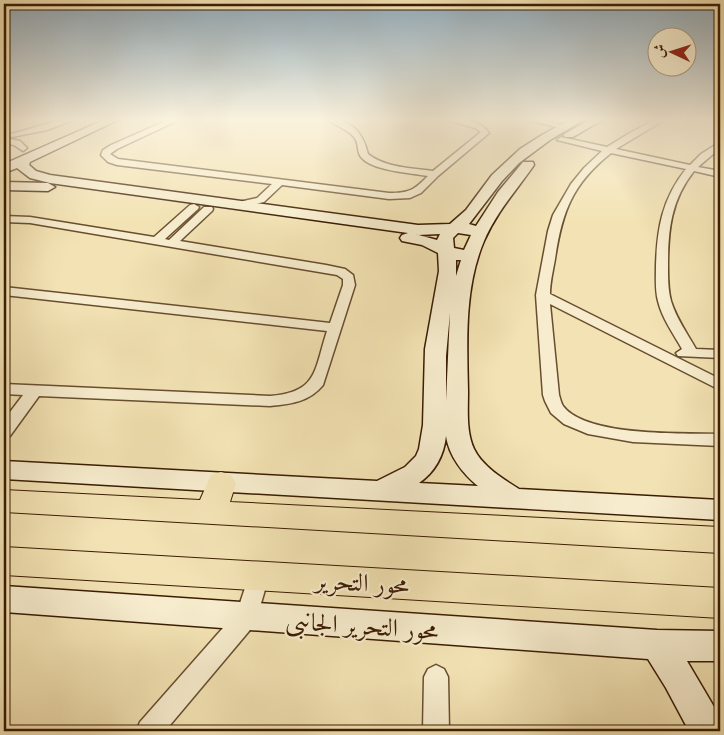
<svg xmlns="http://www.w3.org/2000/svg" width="724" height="735" viewBox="0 0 724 735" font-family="Cardo,Amiri,serif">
	<rect width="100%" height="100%" fill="#f3e3b4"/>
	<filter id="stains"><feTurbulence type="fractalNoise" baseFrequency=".004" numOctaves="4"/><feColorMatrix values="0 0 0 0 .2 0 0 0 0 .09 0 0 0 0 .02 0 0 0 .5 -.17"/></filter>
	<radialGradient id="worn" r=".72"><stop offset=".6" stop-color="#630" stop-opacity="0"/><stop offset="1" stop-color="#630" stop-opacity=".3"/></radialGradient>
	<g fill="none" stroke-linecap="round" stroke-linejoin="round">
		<defs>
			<path id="street" d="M64 119H76L47 130 12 137 8 135Z
				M170 119H181L117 149 110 154 118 159 389 193C410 193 414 190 428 176 411 173 372 171 361 157 356 151 360 142 353 136 346 128 335 126 327 119 351 119 363 132 368 154 386 168 412 168 433 171L481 132 475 128 443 119C458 119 480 119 489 133L438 176 421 193 410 198 389 199 282 185 264 202 238 208 233 205 234 203 257 198 272 184 117 165 108 162 101 155 103 150 111 145Z
				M525 119H540L568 127 564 129Z
				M656 119H666L616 149 690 165 701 154 720 142V148L698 167 720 171V177L694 171C671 200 668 230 668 266 668 278 668 290 671 301 676 318 687 333 696 349L720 350V358L678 356 676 353 682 349C673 333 662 318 658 301 655 290 656 278 656 266 657 229 662 199 686 169L611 153C572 184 562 212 555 259 553 271 550 282 550 294L720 379V390L550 304 559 395C560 398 561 403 563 406 586 437 684 433 720 434V446L633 442 588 434 564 424 551 413 545 401 543 395 536 295 548 231 553 215 571 184 584 168 602 151 557 140 561 137 607 147 628 134Z
				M4 138 20 141 27 148 23 151 14 145 4 143Z
				M194 204 199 207 198 209 165 239 169 240 204 207H212L213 209 212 211 180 241 326 265 345 269 353 275 355 285 323 385C309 402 291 404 270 406L39 396 10 436 4 438V420L23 395 4 394V384L270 396C318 392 314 371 327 331L4 295V287L330 323 343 285V279L337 275 30 223 4 222V216L30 217 154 237 190 205Z
				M258 567 265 570 269 576 255 624 165 731H136L140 722 237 612 251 570Z
				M436 665 444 669 448 677 449 731H423L424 677 428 669Z"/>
			<path id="secondary" d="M106 119H120L30 162 29 165 36 171 50 175 418 225 450 224 466 210 492 175 520 149 542 135 571 119H585L550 140 519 163 502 181 469 224 476 226 498 192 523 162H533L534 165C516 191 497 211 484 241 464 288 467 342 468 392 468 410 466 432 474 449 482 466 503 479 519 489L720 500V520L4 479V461L377 481 405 467 416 456 419 449 423 425 425 349 439 271 438 253 422 245 402 241 400 238 402 235 408 233 50 183 30 178 17 168 4 173V164ZM458 233 471 235 464 250 454 248 453 238ZM415 234 418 235 440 234 437 240ZM456 260H461L456 276ZM450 313 446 401V356ZM446 436C449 456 463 474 478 486L419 483C435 472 444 455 446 436Z
				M591 119H604L573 137H565L563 135Z
				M4 182 48 183 55 187 48 191 4 190Z
				M4 586 657 630 720 631V661H687L720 717V731H689L666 688 648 659 4 612Z"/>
			<path id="primary" d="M221 472 231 475 236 483 230 502 720 527V553L4 512V490L200 500 211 475Z
				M4 547 720 588V618L4 575Z"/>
		</defs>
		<use href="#street" stroke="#684e2f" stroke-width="3"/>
		<use href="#secondary" stroke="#3a1c03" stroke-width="3"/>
		<use href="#primary" stroke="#3a1c03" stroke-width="2"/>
		<use href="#street" fill="#f7edce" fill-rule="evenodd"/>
		<use href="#secondary" fill="#f7edce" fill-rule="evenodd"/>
		<use href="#primary" fill="#f3e3b4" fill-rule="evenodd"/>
	</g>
	<linearGradient id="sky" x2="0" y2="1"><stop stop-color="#93acbb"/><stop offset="0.54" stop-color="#faf2dd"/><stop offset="1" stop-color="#faf2dd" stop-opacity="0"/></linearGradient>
	<rect width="724" height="222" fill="url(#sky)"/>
	<g text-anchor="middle" stroke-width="4.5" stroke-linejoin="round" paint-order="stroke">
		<g font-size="25" fill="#3a1c03" stroke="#f7edce">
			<text transform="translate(362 582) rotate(3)" y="9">محور التحرير</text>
			<text transform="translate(362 625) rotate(4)" y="9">محور التحرير الجانبى</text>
		</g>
	</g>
	<rect width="724" height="735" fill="none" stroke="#f3e3b4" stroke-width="20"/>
	<rect x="5" y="5" width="714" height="725" fill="none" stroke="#3a1c03" stroke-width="2.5"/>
	<rect x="10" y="10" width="704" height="715" fill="none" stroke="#3a1c03"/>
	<g transform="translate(672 52) rotate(274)"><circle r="24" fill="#f7edce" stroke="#ab997d"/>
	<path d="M0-4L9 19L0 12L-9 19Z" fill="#8f2418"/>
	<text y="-8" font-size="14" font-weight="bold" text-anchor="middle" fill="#3a1c03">ش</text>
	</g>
	<rect width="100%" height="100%" filter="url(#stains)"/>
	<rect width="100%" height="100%" fill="url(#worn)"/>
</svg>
